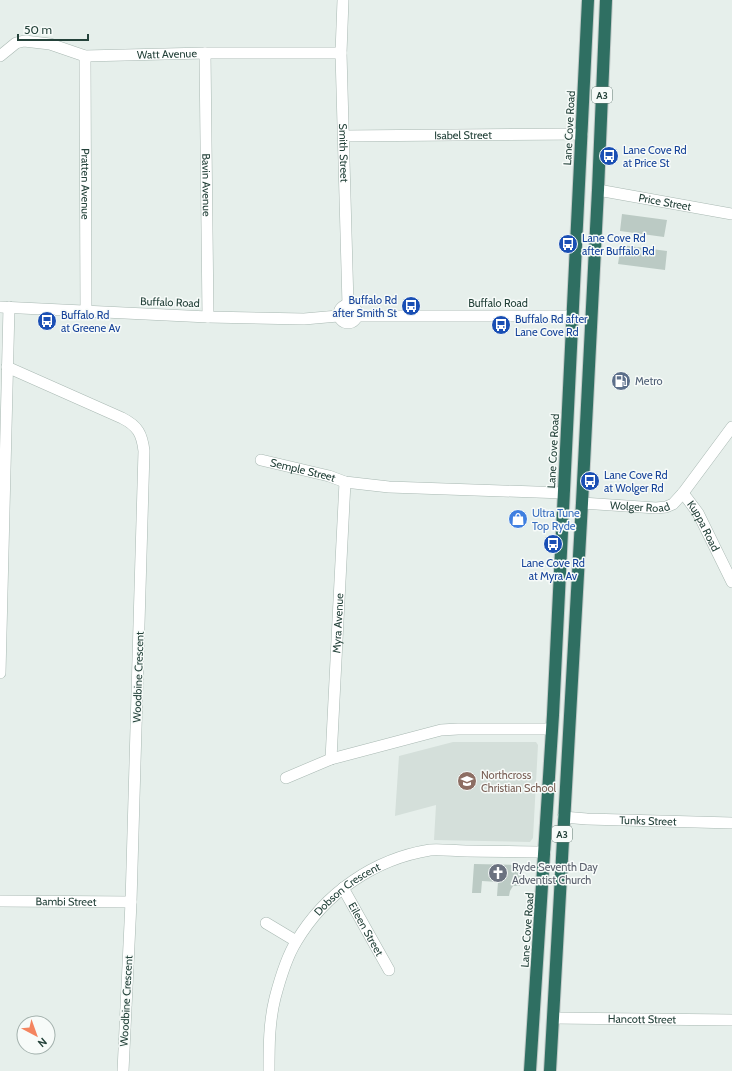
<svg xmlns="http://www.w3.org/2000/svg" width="732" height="1071" viewBox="0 0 732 1071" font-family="Cabin,sans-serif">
	<rect width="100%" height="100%" fill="#e6efeb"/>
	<path fill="#d4dfda" d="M453 742H536L538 745 533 838 530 842 434 840 436 805 395 816 399 756Z"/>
	<path fill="#bbcac4" d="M622 214 667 220 664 237 620 231Z
		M621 245 667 251 665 270 618 264Z
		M474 864 523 865 520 886H513L510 891 509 896H497L498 882 482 881 481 893H472Z"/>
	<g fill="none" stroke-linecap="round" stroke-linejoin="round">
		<defs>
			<g id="minor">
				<path id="s1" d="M343 0 341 53 348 305"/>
				<path id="s2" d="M205 53 208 317"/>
				<path id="s3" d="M0 56 16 43 24 41 50 44 85 56 205 53H341"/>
				<path id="s4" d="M85 56 86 312"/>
				<path id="s5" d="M344 136 582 134"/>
				<path id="s6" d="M598 190 732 214"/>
				<circle cx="348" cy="314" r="9"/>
				<path d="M0 307 208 317 304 319 338 316"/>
				<path d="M357 316H572"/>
				<path d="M7 367 122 418C138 426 142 434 144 451L131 902 123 1071"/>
				<path id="s7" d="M261 460 329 476 345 482 389 487 564 493"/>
				<path id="s8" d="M683 493 698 513 732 582"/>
				<path id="s9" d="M582 503 656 508 666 507 673 504 683 493 732 427"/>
				<path d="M0 673 9 307"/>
				<path id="s10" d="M331 759 345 482"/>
				<path d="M286 778 331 759 441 730 458 729H552"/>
				<path id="s11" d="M563 817 587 819 732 823"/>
				<path id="s12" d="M343 888 389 970"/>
				<path id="s13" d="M0 901 131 902"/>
				<path d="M266 923 296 941"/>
				<path id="s14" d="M553 1018 732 1020"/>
				<path id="s15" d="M269 1071C269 1047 269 1022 275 998 280 979 286 958 296 942 325 893 374 859 430 850 441 849 454 851 466 851 493 851 519 852 545 852"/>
			</g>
			<path id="highway" d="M530 1071 553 715 588 0
				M550 1071 582 503 598 190 606 0"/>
		</defs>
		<use href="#minor" stroke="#a8b8b2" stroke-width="12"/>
		<use href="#highway" stroke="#c2cac8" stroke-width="14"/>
		<use href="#minor" stroke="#fff" stroke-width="11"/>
		<use href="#highway" stroke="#2f6f62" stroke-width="12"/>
	</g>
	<defs>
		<symbol id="bus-disc" viewBox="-11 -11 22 22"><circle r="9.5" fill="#1a4fb4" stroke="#f7fbf9"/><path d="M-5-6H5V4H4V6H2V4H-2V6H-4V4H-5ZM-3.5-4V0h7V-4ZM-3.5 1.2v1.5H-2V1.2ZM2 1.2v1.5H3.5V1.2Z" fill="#fff"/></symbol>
		<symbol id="fuel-disc" viewBox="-11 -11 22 22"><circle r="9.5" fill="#5c6f8a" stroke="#f7fbf9"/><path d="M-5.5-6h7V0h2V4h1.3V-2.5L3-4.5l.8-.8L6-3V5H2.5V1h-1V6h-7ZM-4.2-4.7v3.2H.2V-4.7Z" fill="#fff"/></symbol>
		<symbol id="shop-disc" viewBox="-11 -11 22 22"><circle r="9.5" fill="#3f7fe0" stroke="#f7fbf9"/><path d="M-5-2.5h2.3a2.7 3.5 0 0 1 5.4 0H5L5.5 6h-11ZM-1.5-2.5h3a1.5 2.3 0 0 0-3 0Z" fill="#fff"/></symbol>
		<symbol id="school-disc" viewBox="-11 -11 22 22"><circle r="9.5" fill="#8d6e63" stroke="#f7fbf9"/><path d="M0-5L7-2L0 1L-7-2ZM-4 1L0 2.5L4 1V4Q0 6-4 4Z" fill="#fff"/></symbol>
		<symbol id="church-disc" viewBox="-11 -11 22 22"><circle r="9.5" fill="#6b7280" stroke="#f7fbf9"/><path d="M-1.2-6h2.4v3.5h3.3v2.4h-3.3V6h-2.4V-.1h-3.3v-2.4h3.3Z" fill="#fff"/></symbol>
	</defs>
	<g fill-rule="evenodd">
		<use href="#bus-disc" x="598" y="145" width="22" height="22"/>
		<use href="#bus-disc" x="557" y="233" width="22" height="22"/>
		<use href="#bus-disc" x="400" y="295" width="22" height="22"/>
		<use href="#bus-disc" x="36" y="310" width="22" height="22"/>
		<use href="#bus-disc" x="490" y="314" width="22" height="22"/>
		<use href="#fuel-disc" x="610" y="370" width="22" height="22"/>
		<use href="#bus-disc" x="579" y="470" width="22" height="22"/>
		<use href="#shop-disc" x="507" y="508" width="22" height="22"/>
		<use href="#bus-disc" x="542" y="533" width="22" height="22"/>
		<use href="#school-disc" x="456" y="770" width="22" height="22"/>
		<use href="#church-disc" x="487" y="862" width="22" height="22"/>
	</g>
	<g text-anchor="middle" stroke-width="3" stroke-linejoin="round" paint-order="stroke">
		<g fill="#f7fbf9" stroke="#637a73" stroke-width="1">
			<rect x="592" y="87" width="20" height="16" rx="3"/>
			<rect x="552" y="826" width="20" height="16" rx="3"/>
		</g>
		<g font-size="10" font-weight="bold" fill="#24423a">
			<text x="602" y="99">A3</text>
			<text x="562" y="838">A3</text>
		</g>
		<g font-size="11" fill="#24423a" stroke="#f7fbf9">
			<text dy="4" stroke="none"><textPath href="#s3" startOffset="174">Watt Avenue</textPath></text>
			<text transform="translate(569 128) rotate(-87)" y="4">Lane Cove Road</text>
			<text dy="4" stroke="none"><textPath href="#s5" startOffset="119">Isabel Street</textPath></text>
			<text dy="4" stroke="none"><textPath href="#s1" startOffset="153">Smith Street</textPath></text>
			<text dy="4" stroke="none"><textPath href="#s4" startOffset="128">Pratten Avenue</textPath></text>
			<text dy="4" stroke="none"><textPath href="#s2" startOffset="132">Bavin Avenue</textPath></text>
			<text dy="4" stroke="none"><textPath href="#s6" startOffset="68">Price Street</textPath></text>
			<text transform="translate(170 302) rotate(2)" y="4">Buffalo Road</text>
			<text x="498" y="307">Buffalo Road</text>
			<text transform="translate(553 451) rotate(-87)" y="4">Lane Cove Road</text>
			<text dy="4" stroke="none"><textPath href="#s7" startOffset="43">Semple Street</textPath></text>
			<text dy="4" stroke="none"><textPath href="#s9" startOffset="58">Wolger Road</textPath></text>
			<text dy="4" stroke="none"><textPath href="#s8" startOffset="39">Kuppa Road</textPath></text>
			<text dy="4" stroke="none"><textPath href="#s10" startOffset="136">Myra Avenue</textPath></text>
			<text transform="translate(138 677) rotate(-88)" y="4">Woodbine Crescent</text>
			<text dy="4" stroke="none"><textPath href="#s11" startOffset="85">Tunks Street</textPath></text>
			<text dy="4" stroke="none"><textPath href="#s15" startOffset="208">Dobson Crescent</textPath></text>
			<text dy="4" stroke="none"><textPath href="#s13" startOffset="66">Bambi Street</textPath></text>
			<text dy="4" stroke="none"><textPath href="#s12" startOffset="47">Eileen Street</textPath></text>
			<text transform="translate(527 930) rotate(-86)" y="4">Lane Cove Road</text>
			<text transform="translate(126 1001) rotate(-87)" y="4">Woodbine Crescent</text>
			<text dy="4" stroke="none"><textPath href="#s14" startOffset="89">Hancott Street</textPath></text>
		</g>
		<g font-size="11" fill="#164399" stroke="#f7fbf9" text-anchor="start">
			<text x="623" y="154">Lane Cove Rd<tspan x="623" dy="13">at Price St</tspan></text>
			<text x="582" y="242">Lane Cove Rd<tspan x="582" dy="13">after Buffalo Rd</tspan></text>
			<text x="397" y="304" text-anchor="end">Buffalo Rd<tspan x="397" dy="13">after Smith St</tspan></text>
			<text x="61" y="319">Buffalo Rd<tspan x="61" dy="13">at Greene Av</tspan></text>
			<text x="515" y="323">Buffalo Rd after<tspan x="515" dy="13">Lane Cove Rd</tspan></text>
			<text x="604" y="479">Lane Cove Rd<tspan x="604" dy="13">at Wolger Rd</tspan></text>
			<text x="553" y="567" text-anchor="middle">Lane Cove Rd<tspan x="553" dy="13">at Myra Av</tspan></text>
		</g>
		<g font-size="11" fill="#4e5e75" stroke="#f7fbf9" text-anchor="start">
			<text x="635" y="385">Metro</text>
		</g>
		<g font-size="11" fill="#366cbe" stroke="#f7fbf9" text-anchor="start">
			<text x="532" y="517">Ultra Tune<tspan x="532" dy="13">Top Ryde</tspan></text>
		</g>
		<g font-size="11" fill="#785e54" stroke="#f7fbf9" text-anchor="start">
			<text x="481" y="779">Northcross<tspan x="481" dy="13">Christian School</tspan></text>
		</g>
		<g font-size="11" fill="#5b616d" stroke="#f7fbf9" text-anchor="start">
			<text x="512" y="871">Ryde Seventh Day<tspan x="512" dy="13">Adventist Church</tspan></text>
		</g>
	</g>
	<g transform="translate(36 1035) rotate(139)"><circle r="19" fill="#f7fbf9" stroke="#a3b1ad"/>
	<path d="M0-3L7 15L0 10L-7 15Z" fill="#f4845f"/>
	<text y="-6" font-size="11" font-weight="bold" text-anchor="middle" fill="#24423a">N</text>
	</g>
	<path d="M18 34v6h70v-6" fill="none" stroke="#24423a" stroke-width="2"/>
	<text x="24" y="34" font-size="12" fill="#24423a" stroke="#f7fbf9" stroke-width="3" paint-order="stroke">50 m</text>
</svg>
